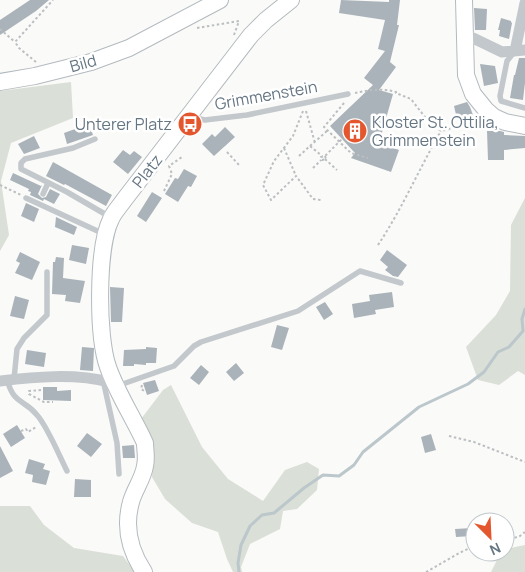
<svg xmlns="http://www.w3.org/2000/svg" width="525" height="572" viewBox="0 0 525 572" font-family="Manrope,sans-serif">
	<rect width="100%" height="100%" fill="#fafaf8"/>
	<path fill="#dadfd7" d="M71 82 73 118 11 143 1 181 9 235 0 251V91Z
		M525 198V375L518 371 499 385 478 380 466 347 496 315 510 291 511 225Z
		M171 385 202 447 228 479 263 501 285 470 307 462 319 469 317 490 297 509 283 511 280 529 250 544 241 567 242 572H233L227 559 218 532 192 523 165 499 152 477 154 450 141 419 163 390Z
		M0 506H30L44 525 74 548 123 556 135 572H0Z
		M525 545V572H491L501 552H505V549Z"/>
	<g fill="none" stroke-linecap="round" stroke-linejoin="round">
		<path stroke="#bbc7cb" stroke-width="3" d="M239 572 238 563 241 545 250 526 262 515 274 513 304 488 323 475 339 476 354 465 363 452 419 407 468 384 484 372 498 352 509 347 523 331 522 319 525 309"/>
	</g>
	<path fill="#aab3b9" d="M30 0H49L36 11 0 35V20Z
		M341 0 389 2V0H400L397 25H399L390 62 396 67 379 90 393 94 379 143 399 150 391 172 351 158 355 153 330 126 373 85 364 78 385 51 378 49 385 20 339 13Z
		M474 8 487 9 486 30H475Z
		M501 18 511 21V22L512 23 509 39 499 36 500 30H498Z
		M519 58H525V83L523 100 510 98 514 75H515Z
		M480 64 495 66 498 83 484 86Z
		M467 102 470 107 473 115 457 119 454 106Z
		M89 124 93 135 67 144 64 133Z
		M225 127 235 137 214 156 202 144 212 134 215 137Z
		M487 131H500L504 132V135L525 136V148L504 150V160H488Z
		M34 136 40 148 24 154 18 144Z
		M123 150 130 155 134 151 142 157 128 174 113 162Z
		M53 162 112 195 106 206 65 184 64 185 46 176Z
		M184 169 197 176 191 187 188 186 178 202 165 194 175 178 178 179Z
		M13 173 41 186 42 185 38 194 42 198 46 197 50 189 60 194 54 204 44 199 43 201 30 195 31 192 28 191 29 189 10 180Z
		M152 192 162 198 146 222 137 216Z
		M26 203 39 209 34 222 21 216Z
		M56 217 77 227 74 235 55 227Z
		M72 245 89 248 86 264 69 260Z
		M387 250 407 265 398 277 393 276 385 270 388 267 380 260Z
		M20 252 40 262 32 280 15 273 20 263 16 261Z
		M56 257 64 258 63 278 85 281 80 303 65 301 66 295 52 294 53 262H55Z
		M110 287 124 288 122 322H111Z
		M392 292 394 307 375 310 376 314 354 318 352 304 370 301 369 295Z
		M15 296 29 300 24 319 10 316Z
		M325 302 333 314 324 320 316 307Z
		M277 325 289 328 282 350 271 347Z
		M82 347 94 348 93 371 80 370Z
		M146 347 157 348 156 363H146V365L134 364V366H123L124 350 146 349Z
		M27 350 46 353 44 367 25 364Z
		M236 363 244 373 234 381 226 372Z
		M201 365 209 372 199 385 190 378Z
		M155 380 159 391 147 395 143 383Z
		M43 387H57V391L71 390V401L43 400Z
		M17 425 25 438 11 447 3 434Z
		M87 433 102 444 91 457 77 446Z
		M431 434 436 450 425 453 421 437Z
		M134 445 135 458H123L122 446Z
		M0 446 13 471 0 478Z
		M29 459 45 464 43 469 50 471 46 485 32 482 33 475 25 473Z
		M75 479 91 480V497H74Z
		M472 528V536L456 537 455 529Z"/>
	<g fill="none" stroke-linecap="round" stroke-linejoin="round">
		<defs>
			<path id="secondary" d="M464 0 466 75 473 94 486 110 494 117 505 122 525 126
				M0 82 35 76 91 62 129 48 220 0
				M144 572C130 551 124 527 131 502 134 490 143 479 145 466 147 458 145 450 145 443 133 417 117 393 108 367 97 336 97 247 111 219 114 212 120 206 124 200L251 35 266 20 291 0"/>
		</defs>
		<use href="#secondary" stroke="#b3babf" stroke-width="18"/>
		<path stroke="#bbbfc2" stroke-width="2" stroke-dasharray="2.5 2.5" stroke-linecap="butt" d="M197 28 239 21 234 35
			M0 29 15 42
			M36 62 19 48 15 42 53 0
			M355 93C368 90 383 88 396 92V93L411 99 428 121 441 131 457 127 484 124
			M344 103 324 127 351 153 368 158
			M303 111 293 136 274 161 263 185 271 200 296 176 313 199 321 200
			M306 111 315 143
			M310 146 327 131
			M284 148 296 176
			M227 152 239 165
			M299 156 310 146 322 156
			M325 156 326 159 322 160 321 157 325 156 342 139
			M325 159 337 170
			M313 168 321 160
			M0 185 21 195
			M164 191 172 174 169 166 182 157
			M378 245C402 209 419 169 441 131
			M142 385 141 389 146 392
			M41 390 29 391V394L44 402H53
			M21 431 26 429 28 432 36 427
			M449 436 474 442 525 462
			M505 541 520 536 525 532
			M426 572 463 551 475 546"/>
		<path stroke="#c3c8cc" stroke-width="5.5" d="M515 51 507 61 500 96 501 101 525 108
			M191 117 205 120 247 115 348 94
			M95 139 73 148 25 159 21 163V169L67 192 110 217
			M43 194 48 183
			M26 198 104 234
			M14 379 17 349 24 338 47 315V272
			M7 380C15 406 23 398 37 415 47 426 60 457 67 471
			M103 380 117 443 119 474
			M117 386 174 366 194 346 201 342 298 311 360 271 401 283"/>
		<path stroke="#c3c8cc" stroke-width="11" d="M464 38H473L502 52 525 50
			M515 51 525 3
			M0 381C34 377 75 373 109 382L114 380"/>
		<use href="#secondary" stroke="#fff" stroke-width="16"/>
	</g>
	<defs>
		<symbol id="bus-disc" viewBox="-11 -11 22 22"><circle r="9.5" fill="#e4572e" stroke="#fff"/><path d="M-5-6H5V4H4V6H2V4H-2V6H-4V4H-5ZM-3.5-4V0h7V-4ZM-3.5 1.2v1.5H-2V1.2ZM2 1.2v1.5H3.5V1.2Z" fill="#fff"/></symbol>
		<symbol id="building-disc" viewBox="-11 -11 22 22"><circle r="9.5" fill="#e4572e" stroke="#fff"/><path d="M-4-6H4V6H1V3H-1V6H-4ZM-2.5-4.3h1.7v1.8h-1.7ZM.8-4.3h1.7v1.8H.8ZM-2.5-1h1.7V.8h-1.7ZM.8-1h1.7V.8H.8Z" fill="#fff"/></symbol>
	</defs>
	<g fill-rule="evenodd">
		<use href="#bus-disc" x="176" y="110" width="28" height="28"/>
		<use href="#building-disc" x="341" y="117" width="28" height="28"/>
	</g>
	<g text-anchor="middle" stroke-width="5" stroke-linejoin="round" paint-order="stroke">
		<g font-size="16" fill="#657683" stroke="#fff">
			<text transform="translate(83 63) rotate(-16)" y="6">Bild</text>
			<text transform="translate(266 95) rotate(-10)" y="6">Grimmenstein</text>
			<text transform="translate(147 171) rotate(-52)" y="6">Platz</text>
		</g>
		<g font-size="16" fill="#657683" stroke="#fff" text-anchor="start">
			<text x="372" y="128">Kloster St. Ottilia,<tspan x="372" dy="18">Grimmenstein</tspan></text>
			<text x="172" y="130" text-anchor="end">Unterer Platz</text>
		</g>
	</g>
	<g transform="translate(490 537) rotate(156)"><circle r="24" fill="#ffffff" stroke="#c1c8cd"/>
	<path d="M0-4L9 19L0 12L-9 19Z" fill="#e4572e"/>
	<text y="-8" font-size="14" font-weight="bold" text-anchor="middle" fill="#657683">N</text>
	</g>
</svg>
